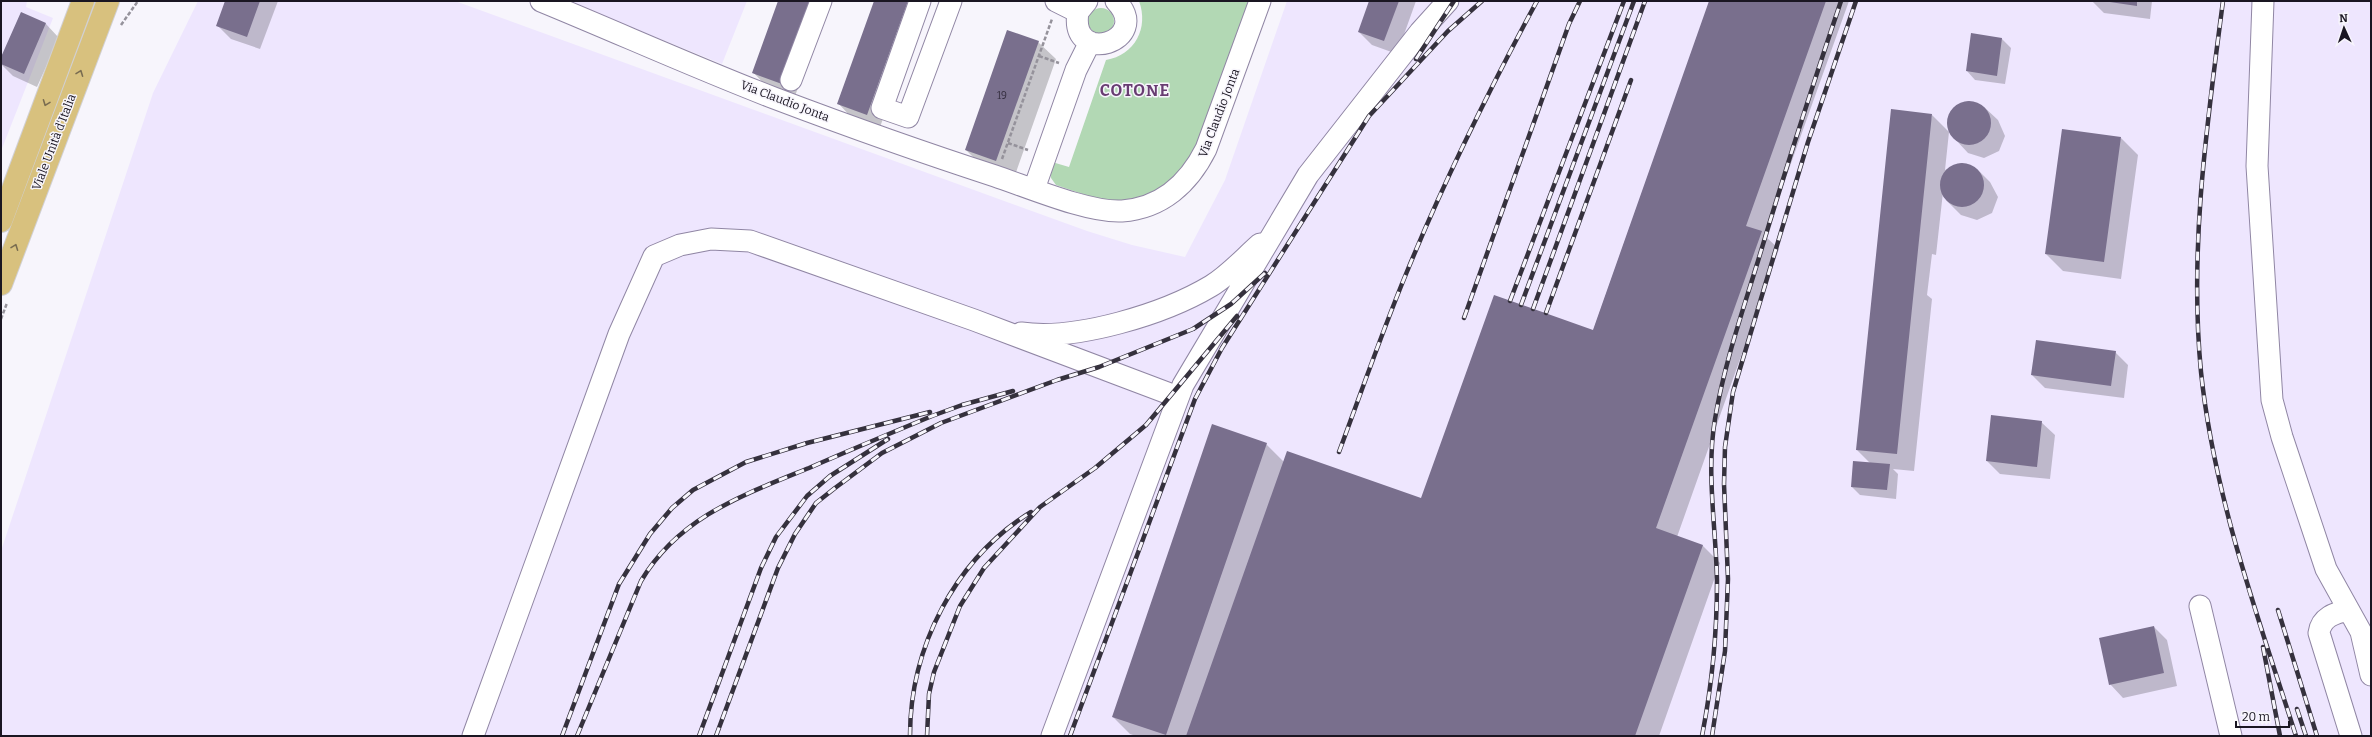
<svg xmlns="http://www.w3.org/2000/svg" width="2372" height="737" viewBox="0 0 2372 737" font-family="Bitter,serif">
	<rect width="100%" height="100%" fill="#f7f5fc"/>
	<path fill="#eee6fe" d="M1 1H27L26 7 53 18 1 151Z
		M198 1H455L1087 231 1132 245 1185 257 1225 180 1287 1H2371V736H1V551L153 93Z
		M567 1H747L722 64Z"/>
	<path fill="#b2d8b4" d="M1139 1H1249L1197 146 1178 176 1154 194 1124 200H1109L1094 198 1056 185 1051 178 1050 170 1052 162 1069 167 1106 60C1135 55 1149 28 1139 1Z
		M1088 21a13 13 0 1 1 26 0a13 13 0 1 1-26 0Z"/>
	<path fill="#0003" d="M226 1H278L260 49 231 39 218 26Z
		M779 1H830L795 96 766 86 753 72Z
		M875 1H915L923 9 880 127 851 117 838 103Z
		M1370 1H1416L1397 54 1372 45 1359 32Z
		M1710 1H1849L1765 236 1779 249 1677 537 1703 546 1720 563 1659 736H1136L1130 734 1113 717 1266 444 1284 462 1422 500 1593 331Z
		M2092 1H2152L2150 19 2104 13Z
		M21 13 46 24 59 38 37 87 13 76 1 64V59Z
		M1972 34 2002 39 2011 48 2005 84 1975 80 1967 71Z
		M1038 42 1056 59 1014 178 983 167 966 150Z
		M1968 101 1984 107 1998 120 2005 136 1999 151 1984 158 1968 153 1955 139 1947 124 1953 108Z
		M1932 115 1949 132 1945 170 1961 163 1977 169 1990 182 1998 197 1992 213 1977 220 1961 215 1947 201 1943 192 1936 255 1932 254 1927 295 1932 299 1914 471 1893 469 1898 474 1896 499 1860 495 1852 487 1870 463 1857 450Z
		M2121 138 2138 155 2121 279 2063 271 2046 254Z
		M2115 352 2128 365 2124 398 2045 388 2032 375Z
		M2041 422 2055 435 2050 479 2000 474 1987 461Z
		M2154 627 2167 640 2177 686 2123 698 2110 684Z"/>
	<path fill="#796f8d" d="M225 1H260L247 37 216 26Z
		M778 1H812L782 84 752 73Z
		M874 1H908L867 115 837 104Z
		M1369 1H1399L1384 41 1358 32Z
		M1709 1H1826L1746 226 1762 231 1656 528 1703 545 1635 736H1186L1287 451 1421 498 1494 295 1593 330Z
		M2103 1H2137V6Z
		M21 12 46 23 24 74 1 64V57Z
		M1007 30 1039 41 996 161 965 150Z
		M1971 33 2002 38 1997 76 1966 71Z
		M1947 123a22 22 0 1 1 44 0a22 22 0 1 1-44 0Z
		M1891 109 1932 114 1897 454 1856 450Z
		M2062 129 2121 137 2104 262 2045 254Z
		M1940 185a22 22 0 1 1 44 0a22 22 0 1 1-44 0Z
		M2036 340 2116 351 2111 386 2031 375Z
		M1991 415 2042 421 2037 467 1986 461Z
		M1212 424 1267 443 1166 735 1112 717Z
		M1853 461 1890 464 1887 490 1851 487Z
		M2154 626 2164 673 2109 685 2099 638Z"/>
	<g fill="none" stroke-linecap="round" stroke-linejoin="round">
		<defs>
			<path id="minor" d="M541 1C619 33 696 68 774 98 848 126 921 152 995 176 1028 187 1089 213 1122 211 1162 208 1189 183 1206 149L1260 1
				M920 1 882 108 908 117 951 1
				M1056 1 1078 12
				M1087 1 1078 12C1069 68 1154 41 1116 1
				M2263 1 2257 166 2272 400 2282 437 2326 569 2361 632 2371 675
				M791 80 821 1
				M1034 189 1076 70 1090 42
				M1021 333C1076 341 1164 314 1211 286 1229 275 1244 258 1260 244
				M2200 606 2231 736
				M2348 610C2335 613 2321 617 2319 633L2351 736
				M473 736 619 334 654 256 680 245 711 239 750 241 974 320 1178 397
				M1052 736 1183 385 1308 175 1420 32 1448 1"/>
			<path id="major" d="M1 221 83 1
				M1 284 108 1"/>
		</defs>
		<use href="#minor" stroke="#9086a4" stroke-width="23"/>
		<use href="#major" stroke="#d1d0d3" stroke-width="24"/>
		<path stroke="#95929b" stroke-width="2.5" stroke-dasharray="4 2" stroke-linecap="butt" d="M121 25 138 1
			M1039 56 1059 63
			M1008 143 1028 150
			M1002 159 1052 19
			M1 319 7 303"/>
		<use href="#minor" stroke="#fff" stroke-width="21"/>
		<use href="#major" stroke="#d8c17e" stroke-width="22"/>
		<defs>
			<path id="rail" d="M2223 1C2207 124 2189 248 2201 372 2214 497 2258 617 2296 736
				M1416 59 1454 1
				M1510 301 1624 1
				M1521 305 1634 1
				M1533 309 1645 1
				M1546 313 1631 80
				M1464 318 1569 24 1580 1
				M1339 452C1361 393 1382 332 1406 274 1444 181 1489 90 1537 1
				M2278 610 2317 736
				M2263 647 2280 736
				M2297 709 2306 736
				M562 736 619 584 650 534 672 508 693 490 746 462 807 443 930 412
				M577 736 641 581C679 517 743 495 809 468 850 450 891 433 932 416L962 405 1013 391
				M699 736 761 568 776 537 807 496 830 476 888 439
				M716 736 778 568 795 534 816 503 835 488 882 453 941 423 1057 380 1099 367 1193 329 1231 304 1265 273
				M910 736C910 647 955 559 1031 512
				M927 736 929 694 934 672 960 606 984 568 1040 507 1095 468 1146 425 1237 316
				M1070 736 1195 399 1222 348 1369 116 1448 31 1482 1
				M1702 736C1712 685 1717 634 1717 581 1716 527 1706 473 1715 419 1724 365 1742 313 1758 261 1784 174 1812 87 1841 1
				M1712 736 1725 651 1728 579 1724 484 1725 447 1733 392 1808 142 1856 1"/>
		</defs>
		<use href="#rail" stroke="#35313d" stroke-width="4.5"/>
		<use href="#rail" stroke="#f7f5fc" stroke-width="3" stroke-dasharray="9" stroke-linecap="butt"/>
	</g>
	<defs><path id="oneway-chevron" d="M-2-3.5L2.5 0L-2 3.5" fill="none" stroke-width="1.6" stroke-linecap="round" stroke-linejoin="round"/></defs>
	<g stroke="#796c50">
		<use href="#oneway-chevron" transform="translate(80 73) rotate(-69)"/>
		<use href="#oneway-chevron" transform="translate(46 103) rotate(111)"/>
		<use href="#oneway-chevron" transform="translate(15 247) rotate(-69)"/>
	</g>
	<g text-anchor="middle" stroke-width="3" stroke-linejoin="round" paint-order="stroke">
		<g font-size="10" fill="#322c3d">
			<text x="1002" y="99">19</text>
		</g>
		<g font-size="12" fill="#1a1622" stroke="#f7f5fc">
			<text transform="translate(785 101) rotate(21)" y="4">Via Claudio Jonta</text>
			<text transform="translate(1219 113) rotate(-69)" y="4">Via Claudio Jonta</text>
			<text transform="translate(54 142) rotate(-69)" y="4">Viale Unità d'Italia</text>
		</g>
		<g font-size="16" font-weight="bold" letter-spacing="1" fill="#683c72" stroke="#f7f5fc">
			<text x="1135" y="96">COTONE</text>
		</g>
	</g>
	<rect width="2372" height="737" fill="none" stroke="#1a1622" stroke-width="4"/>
	<g transform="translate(2344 28) rotate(357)" stroke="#f7f5fc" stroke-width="3" paint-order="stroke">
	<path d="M0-3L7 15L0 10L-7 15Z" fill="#1a1622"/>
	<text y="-6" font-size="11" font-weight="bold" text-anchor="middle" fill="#1a1622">N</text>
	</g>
	<path d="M2236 721v6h53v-6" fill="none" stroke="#1a1622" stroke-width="2"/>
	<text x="2242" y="721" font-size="12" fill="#1a1622" stroke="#f7f5fc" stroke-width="3" paint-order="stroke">20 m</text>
</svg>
